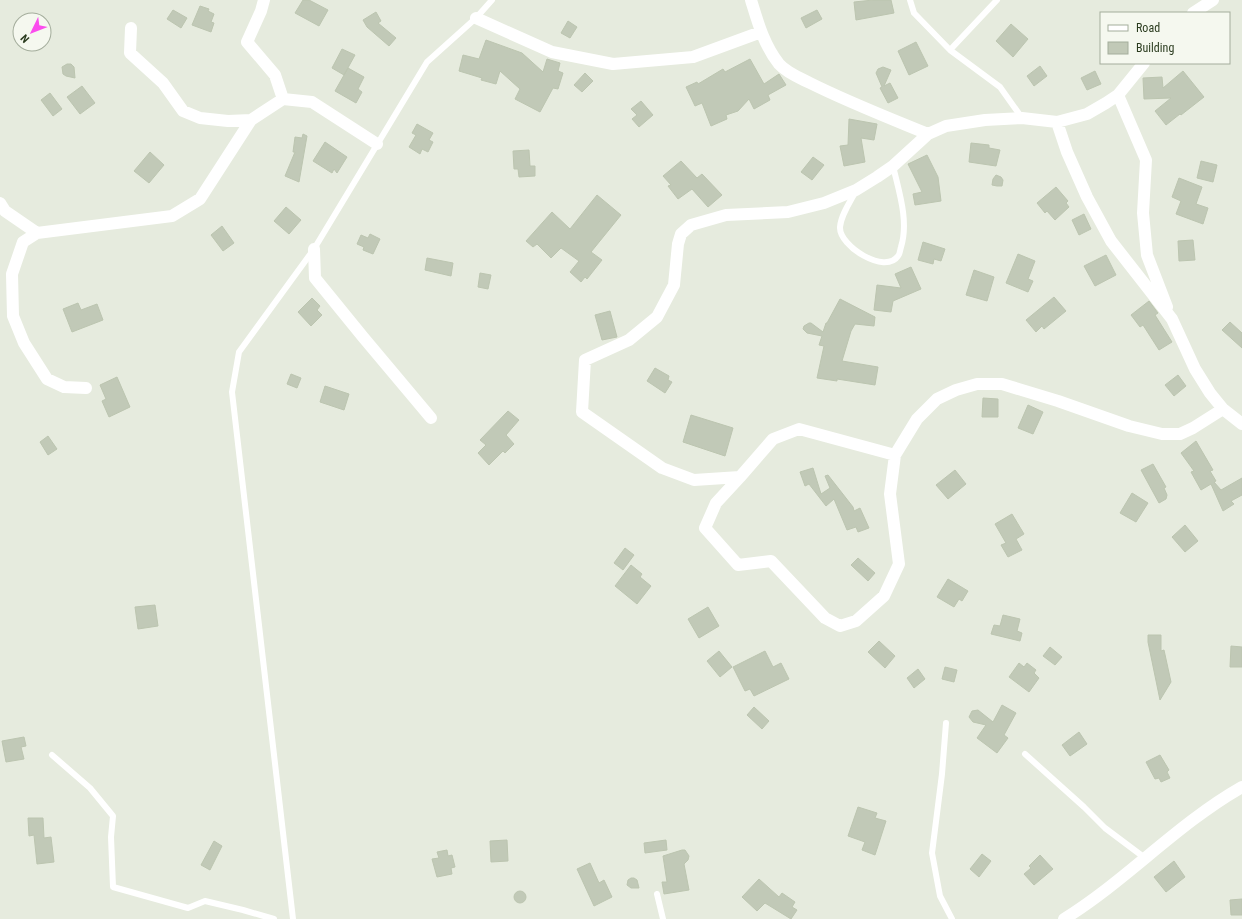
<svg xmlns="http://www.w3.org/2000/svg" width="1242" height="919" viewBox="0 0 1242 919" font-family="'Roboto Condensed',sans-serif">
	<rect width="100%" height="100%" fill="#e6ebde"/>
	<path fill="#c1c9b7" stroke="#bcc5b0" d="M303 0H309L328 10 319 26 295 13Z
		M873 0H891L894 13 856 20 854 2Z
		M200 6 209 9 208 11 214 14 211 22 214 23 211 32 192 25Z
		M173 10 187 18 181 28 167 19Z
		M817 10 822 19 806 28 801 18Z
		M376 12 381 21 378 23 396 38 389 46 367 27 363 20Z
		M568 21 577 27 570 38 561 33Z
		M1011 24 1028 39 1013 57 996 41Z
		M486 40 522 53 543 72 547 59 560 63 558 71 563 73 558 89 553 88 540 112 515 99 520 89 500 71 496 84 481 80 482 78 459 71 463 55 479 59Z
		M916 42 928 66 909 75 898 51Z
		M342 49 355 55 344 75 332 68Z
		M750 59 764 84 779 74 786 85 768 95 770 100 754 109 749 99 738 111 726 115 727 119 711 126 702 103 695 106 686 87 697 82 698 84 723 69 725 72Z
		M67 64H71L74 67 75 78 66 76 63 74 62 67Z
		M1040 66 1047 76 1034 86 1027 76Z
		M883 67 891 70 884 86 890 83 898 98 888 103 880 88 882 87 876 73 878 69Z
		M348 68 364 77 358 89 362 92 356 103 335 91Z
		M1095 71 1101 84 1087 90 1081 78Z
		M1183 71 1204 97 1181 115 1180 114 1166 125 1155 111 1171 98 1144 99 1143 78 1162 77 1163 88Z
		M585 73 593 81 582 92 574 85Z
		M82 86 95 103 80 114 67 97Z
		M50 93 62 109 53 116 41 100Z
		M641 101 653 115 639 127 632 119 637 115 631 109Z
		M849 119 877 124 874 140 861 138 865 162 844 166 840 146 848 145Z
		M417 124 433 133 429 140 433 142 428 152 422 149 420 154 409 147 416 135 412 133Z
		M303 134 307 136 299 182 285 176 295 152H293L295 137 302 138Z
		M325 142 347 157 337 173 334 169 332 173 313 161Z
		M971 143 989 145V148L1000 150 996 166 969 162Z
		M529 150 530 166H535V176L519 177 518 169H514L513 151Z
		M150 152 164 165 149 183 134 171Z
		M927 155 938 177 941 201 915 205 913 194 922 192 908 164Z
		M813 157 824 165 812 180 801 172Z
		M681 161 697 178 702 174 722 195 708 207 692 189 678 199 668 186 671 185 663 176Z
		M1201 161 1217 165 1213 182 1197 178Z
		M996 175 1001 177 1003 180 1002 186H997L992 185 993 179Z
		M1179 178 1202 187 1196 204 1208 208 1203 224 1176 214 1181 201 1172 197Z
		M1056 187 1068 201 1066 203 1069 207 1055 220 1047 211 1045 213 1037 203Z
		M597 195 621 215 591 252 602 260 587 279 585 277 581 282 570 272 579 261 561 248 551 258 537 244 533 247 526 241 552 212 570 229Z
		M286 207 301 220 289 234 274 221Z
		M1084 214 1091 229 1079 235 1072 220Z
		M222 226 234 243 223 251 211 235Z
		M370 234 380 239 373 254 363 250 364 247 357 244 361 235 368 238Z
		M1193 240 1195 260 1179 261 1178 241Z
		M923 242 945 249 941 261 934 259 933 264 918 260Z
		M1018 254 1035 261 1028 279 1033 281 1028 292 1006 283Z
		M1106 255 1116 275 1095 286 1084 266Z
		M427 258 453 263 451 276 425 270Z
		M911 267 921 289 893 301 891 312 874 310 877 285 901 288 895 274Z
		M974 270 994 277 987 301 966 295Z
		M480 273 491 275 488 289 478 287Z
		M1054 297 1066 311 1044 329 1042 326 1036 332 1026 320Z
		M312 298 320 306 317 310 322 315 311 326 298 312Z
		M840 299 875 317 874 326 855 324 851 331 842 361 878 367 875 385 837 379V381L817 378 824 346 819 345 822 336 807 333 803 329 804 326 809 323H811L823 332 826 323H827Z
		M1149 301 1158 313 1155 315 1172 342 1159 350 1143 325 1140 327 1131 315Z
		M78 303 81 310 97 304 103 320 72 332 63 309Z
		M610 311 617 337 602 340 595 315Z
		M1230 322 1242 333V348L1222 330Z
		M655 368 669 376 668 380 672 382 665 393 647 381Z
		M291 374 301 378 297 388 287 384Z
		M1178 375 1186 386 1174 396 1165 385Z
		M117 377 130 407 109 417 102 401 106 399 100 385Z
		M325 386 349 394 344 410 320 402Z
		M983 398 998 399V417H982Z
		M1028 405 1043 412 1033 434 1018 428Z
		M508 411 519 420 506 435 514 444 505 453 503 451 489 465 478 453 486 445 480 440Z
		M691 415 733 428 725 456 683 442Z
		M48 436 57 449 48 455 40 442Z
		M1196 441 1213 470 1210 471 1216 481 1214 482 1221 490 1242 478V495L1231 501 1234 504 1223 511 1211 484 1201 490 1191 472 1194 471 1181 453Z
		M1153 464 1166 487 1164 488 1167 495 1166 499 1159 503 1141 470Z
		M813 468 821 494 830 488 825 476 828 475 853 507 854 511 860 508 869 528 858 532 856 527 847 530 834 499 826 506 809 484 805 486 800 472Z
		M955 470 966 484 948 499 936 485Z
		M1132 493 1148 503 1136 522 1120 513Z
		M1012 514 1024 534 1016 539 1022 550 1008 557 1001 545 1006 543 995 524Z
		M1185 525 1198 541 1185 552 1172 537Z
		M625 548 634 555 623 570 614 563Z
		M858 558 875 573 868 581 851 565Z
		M631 565 642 574 640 577 651 586 637 604 615 586Z
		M948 579 968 591 962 601 959 599 954 607 937 597Z
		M155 605 158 626 138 629 135 607Z
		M708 607 719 626 699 638 688 619Z
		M1003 615 1020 619 1017 631 1022 633 1020 641 991 634 994 625 1000 626Z
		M1148 635H1161V651L1164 650 1171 682 1160 700 1148 642Z
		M879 641 895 656 885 668 868 652Z
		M1231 646 1242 647V667H1230Z
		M1050 647 1062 657 1055 665 1043 656Z
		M719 651 732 667 720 677 707 661Z
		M765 651 773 667 781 663 789 679 754 696 750 689 745 691 733 667Z
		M1019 663 1024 667 1027 663 1036 670 1034 673 1039 678 1029 692 1009 677Z
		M945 667 957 670 954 682 942 679Z
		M918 669 925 679 914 688 907 678Z
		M1002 705 1016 713 1004 735 1008 738 997 753 977 738 986 725 973 722 969 717 972 711 978 710 993 722Z
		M754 707 769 721 762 729 747 715Z
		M1079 732 1087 744 1070 756 1062 745Z
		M24 737 26 746 21 747 24 759 6 762 2 741Z
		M1160 755 1169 770 1167 772 1170 778 1161 782 1159 778 1155 779 1146 762Z
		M858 807 877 813 875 818 886 821 875 855 862 850 865 842 848 836Z
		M28 818H43L44 838 51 837 54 862 37 864 34 835 29 836Z
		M507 840 508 861 491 862 490 841Z
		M666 840 667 850 645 853 644 843Z
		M214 841 222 846 210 870 201 865Z
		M447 850 448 856 452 855 455 867 451 868 452 874 437 877 432 859 439 858 437 852Z
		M682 850H685L689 856 688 860 684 864 689 890 664 894 662 882H667L663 856Z
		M982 854 991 861 979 877 970 869Z
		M1040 855 1053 869 1034 885 1024 874 1031 868 1029 866Z
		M1174 861 1185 877 1166 892 1154 877Z
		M590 863 599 883 604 880 612 897 594 906 577 869Z
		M631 878H634L637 880 639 888H631L627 885 628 880Z
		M759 879 779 897 782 893 795 902 792 907 797 910 791 919 765 903 757 911 742 897Z
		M514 897a6 6 0 1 1 12 0a6 6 0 1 1-12 0Z
		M1242 899V915H1231L1230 900Z"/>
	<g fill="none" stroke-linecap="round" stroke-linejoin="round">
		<path stroke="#fff" stroke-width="6" d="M910 0 914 13 950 50 1000 87 1022 118
			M950 50 997 0
			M856 191C850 202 841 215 840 227 839 246 885 275 898 256 900 254 900 250 901 247 909 221 899 192 893 166
			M946 723 942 774 932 853 940 896 952 919
			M1025 754 1084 807 1105 828 1145 858
			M52 755 90 788 113 816 111 837 113 887 188 908 205 901 243 910 274 919
			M657 894 663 919
			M293 919 232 392 239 352 314 249 427 62 476 18 492 0"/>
		<path stroke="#fff" stroke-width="12" d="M264 0 261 11 247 42 275 75 283 99
			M751 0C758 23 764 45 779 64 787 73 800 78 810 83 848 102 889 118 928 134
			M1193 13 1213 0
			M476 18 552 52 613 64 693 57 761 32
			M131 28 130 53 163 83 183 111 200 118 228 121 251 120
			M1118 95 1146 160 1143 213 1147 255 1167 307
			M1057 122 1067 152 1087 197 1111 241 1172 319 1195 369 1210 393 1223 409 1242 424
			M0 203 5 211 37 233 172 216 200 199 251 120 283 99 312 102 377 144
			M37 233 23 242 12 274 13 316 24 343 47 379 64 387 86 388
			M314 249 315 278 363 337 431 418
			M895 455 799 429 773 439 740 477 694 480 662 468 582 412 585 360 629 340 657 317 674 285 678 244 681 234 691 225 726 215 788 212 824 203 856 190 877 177 893 166 928 134 946 126 985 120 1022 118 1057 122 1087 114 1106 103 1118 95 1144 63
			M740 477 716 503 705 528 738 565 771 561 825 618 840 626 856 621 884 596 899 564 890 494 895 455 917 419 937 399 956 390 977 384H1002L1058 401 1129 426 1162 434H1180L1193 428 1223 409
			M1064 919C1127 880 1177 824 1242 787"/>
	</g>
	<rect x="1100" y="12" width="130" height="52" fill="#f5f8ef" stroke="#a4ad9c"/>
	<rect x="1108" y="25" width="20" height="6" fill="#ffffff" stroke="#a4ad9c"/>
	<text x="1136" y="32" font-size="12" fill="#2b3c1f">Road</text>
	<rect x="1108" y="42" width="20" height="12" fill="#c1c9b7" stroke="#a4ad9c"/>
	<text x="1136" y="52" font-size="12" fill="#2b3c1f">Building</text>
	<g transform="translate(32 32) rotate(227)"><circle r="19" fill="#f5f8ef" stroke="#a4ad9c"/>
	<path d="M0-3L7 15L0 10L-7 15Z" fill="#fb4ced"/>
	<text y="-6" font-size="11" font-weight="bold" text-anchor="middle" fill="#2b3c1f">N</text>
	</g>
</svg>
